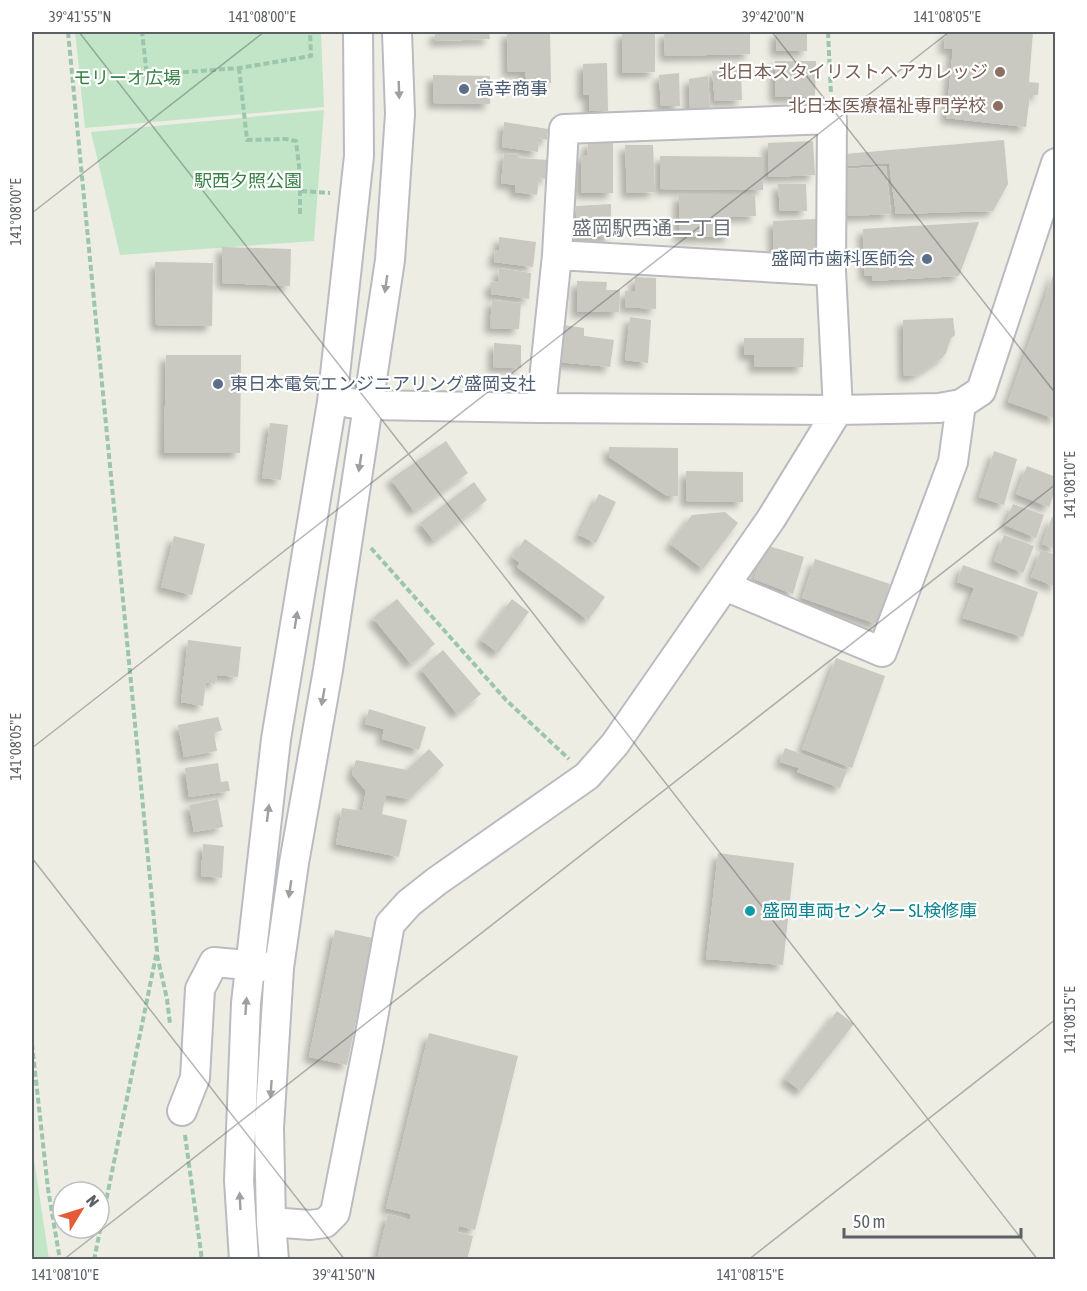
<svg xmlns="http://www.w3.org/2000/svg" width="1087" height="1291" viewBox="0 0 1087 1291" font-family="'Asap Condensed','Noto Sans JP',sans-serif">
	<defs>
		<filter id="shadow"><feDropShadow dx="-5.5" dy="5.5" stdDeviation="3" flood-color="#0004"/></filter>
	</defs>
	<rect width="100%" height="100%" fill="#eeede4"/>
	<path fill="#c2e5c7" d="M75 32H321L324 107 85 128Z
		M324 110 314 241 120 255 91 132Z
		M32 1146 49 1259H32Z"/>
	<path fill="#c9c8c1" filter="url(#shadow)" d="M435 32H489L490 39 435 41Z
		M507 32H550L551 83 527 84 525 72H508Z
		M622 32H655V72L622 73Z
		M664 32H750V54L665 56Z
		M776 32H807V51H776Z
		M946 32H1033L1029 82 1039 83 1038 95H1030L1026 127 946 118 953 49 944 48Z
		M775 61H816L815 97H775Z
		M607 63 608 111H589V95H583V64Z
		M741 69 742 100 715 101 712 71Z
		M679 73 680 106H661L659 75Z
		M433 75 490 76V104L433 103Z
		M708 76 710 109 690 110 689 79Z
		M504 122 548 129 547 140 539 138 538 152 502 147Z
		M1004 140 1008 184 993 211 896 214 889 163 847 166 845 154Z
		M813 141 815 175 768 177V143Z
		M588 142H613V193H581V155H587Z
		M625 145H653L655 192 627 193Z
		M504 153 517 154 518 158 549 160 546 179 539 178 537 195 515 192V185L501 183Z
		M660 156 763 157V190L660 189Z
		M886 166 891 214 848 216 847 169Z
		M778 184H806L807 211H780Z
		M679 195H755L756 216 730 217V237H679Z
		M611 204V237H576V206Z
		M816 219V252L774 253 773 221Z
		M979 222 959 276 872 281V275L865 276 863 229Z
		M499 237 536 242 533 267 494 262 495 250H499Z
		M222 247 291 249 290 286 222 283Z
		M155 262 213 263 212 326 156 325Z
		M499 268 531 273 529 299 491 294V282L498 281Z
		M1055 270H1056V419L1008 402Z
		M635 277 656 278V309L625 307V291H635Z
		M577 281 607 282 606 290H620L619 312H577Z
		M492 300 521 303 519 329 490 328Z
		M630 317 651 320 648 363 625 360Z
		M953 318 955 335 951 338 946 353 942 358 916 375 904 376 903 320Z
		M563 325 584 328V336L614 340 610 367 558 362Z
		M744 338H804L803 367H754V355H744Z
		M494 343 521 345V368L493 367Z
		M166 355H241L240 453H164Z
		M270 423 288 425 281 480 262 478Z
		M446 441 468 473 414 511 391 479Z
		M609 447 678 448V496H667L609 457Z
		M994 451 1017 459 1004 505 979 497Z
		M1027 466 1056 477V488L1049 507 1016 494Z
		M686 471 743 472V502L686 501Z
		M474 482 487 500 434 541 420 523Z
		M599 494 616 502 596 543 579 535Z
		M1013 504 1044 515 1036 538 1005 525Z
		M725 512 738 523 703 569 670 544 692 515Z
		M1052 517 1056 518V549L1042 544Z
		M1004 535 1034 546 1023 573 994 561Z
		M174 536 205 544 192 595 161 587Z
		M525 539 605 597 588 620 517 567 520 563 512 557Z
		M766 545 804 557 793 594 754 579Z
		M1041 550 1056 555V587L1031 577Z
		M815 559 890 584 877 624 802 598Z
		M963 565 1038 592 1023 637 963 618 974 588 957 582Z
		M397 599 435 644 411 664 373 618Z
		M512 599 529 612 498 653 481 640Z
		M188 640 241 647 238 677 217 675 215 684 206 682 203 706 181 702Z
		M443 650 481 694 457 714 421 669Z
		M836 658 885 676 852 768 802 749Z
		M369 709 426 727 419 750 382 739 384 729 365 724Z
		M218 717 222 730 214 733 217 751 184 757 178 725Z
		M785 748 847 771 840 788 797 772 799 768 780 762Z
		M429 749 444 765 409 799 386 795 382 814 407 820 399 857 336 844 342 808 362 811 366 791 352 774 356 760 407 770Z
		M218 763 221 782 228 781 230 791 189 797 185 768Z
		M218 799 223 827 194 832 189 805Z
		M203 844 224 846 222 878 201 876Z
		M718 853 794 863 783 965 706 959Z
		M335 930 373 938 347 1065 309 1057Z
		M837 1011 854 1024 801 1091 785 1079Z
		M429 1033 518 1056 475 1230 459 1226 457 1232 473 1236 467 1260H377L388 1214 410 1220 411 1214 386 1208Z"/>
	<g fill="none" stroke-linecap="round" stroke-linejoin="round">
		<defs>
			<path id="minor" d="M557 255 831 271
				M349 403 369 405 541 408 838 410 939 408 961 404 981 391 1056 163
				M725 586 882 652 953 462 961 404
				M182 1111 195 1078 200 989 214 962 268 967
				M271 1222 310 1225 325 1223 335 1213 368 1045 390 924 409 903 437 881 587 776 615 744 771 519 838 410 831 271 832 119 564 129 557 255 541 408
				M244 1260 239 1180 246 1003 276 739 332 402 359 156 358 32
				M274 1260 271 1222 269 1128 279 968 294 863 328 670 390 260 400 114 397 32"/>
		</defs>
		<use href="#minor" stroke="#b9bbc0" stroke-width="32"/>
		<path stroke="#9bc5ad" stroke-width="4" stroke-dasharray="6 3" stroke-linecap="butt" d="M68 32 157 951 94 1260
			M828 32 831 94
			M239 68 247 140 286 139 296 141 300 174V217
			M147 75 239 68 311 56 310 32
			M132 76 147 75 142 32
			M301 191 330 193
			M371 548 506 700 569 759
			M157 955 167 999 170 1024
			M32 972V975
			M32 1044 48 1189 60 1260
			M185 1135 202 1260"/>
		<use href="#minor" stroke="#fff" stroke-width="28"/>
	</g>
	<defs><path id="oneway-solid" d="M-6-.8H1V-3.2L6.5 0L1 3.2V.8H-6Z" transform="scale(1.5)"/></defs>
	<g fill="#9d9fa2">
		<use href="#oneway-solid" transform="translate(399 90) rotate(88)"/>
		<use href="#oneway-solid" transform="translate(386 284) rotate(98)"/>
		<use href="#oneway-solid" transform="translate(360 463) rotate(99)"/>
		<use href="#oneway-solid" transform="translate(296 620) rotate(-81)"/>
		<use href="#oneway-solid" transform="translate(323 697) rotate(100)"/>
		<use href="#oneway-solid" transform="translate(268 813) rotate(-83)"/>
		<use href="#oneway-solid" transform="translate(290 889) rotate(98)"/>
		<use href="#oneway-solid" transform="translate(246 1006) rotate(-86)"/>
		<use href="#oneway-solid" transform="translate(271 1089) rotate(94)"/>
		<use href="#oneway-solid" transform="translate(240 1201) rotate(-93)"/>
	</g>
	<path fill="none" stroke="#5c5f64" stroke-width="1.5" stroke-opacity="0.45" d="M79 32 1038 1260M772 32 1056 394M32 213 264 32M32 748 949 32M32 858 345 1260M63 1260 1056 484M748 1260 1056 1019"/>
	<g fill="#8d6e63" stroke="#fff" stroke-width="2">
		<circle cx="1000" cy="72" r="6"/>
		<circle cx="998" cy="106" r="6"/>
	</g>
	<g fill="#5c6f8a" stroke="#fff" stroke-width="2">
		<circle cx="464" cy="89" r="6"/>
		<circle cx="927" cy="259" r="6"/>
		<circle cx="218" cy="384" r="6"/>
	</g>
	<circle fill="#0f9aa8" stroke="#fff" stroke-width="2" cx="750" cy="911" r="6"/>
	<g text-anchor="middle" stroke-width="4.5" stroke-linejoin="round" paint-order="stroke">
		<g font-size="18" fill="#785e54" stroke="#fff" text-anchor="end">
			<text x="988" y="78">北日本スタイリストヘアカレッジ</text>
			<text x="986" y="112">北日本医療福祉専門学校</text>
		</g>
		<g font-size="18" fill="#378145" stroke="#fff">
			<text x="127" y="84">モリーオ広場</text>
			<text x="248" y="187">駅西夕照公園</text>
		</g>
		<g font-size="18" fill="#4e5e75" stroke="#fff" text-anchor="start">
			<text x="476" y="95">高幸商事</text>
			<text x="915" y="265" text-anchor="end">盛岡市歯科医師会</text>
			<text x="230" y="390">東日本電気エンジニアリング盛岡支社</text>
		</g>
		<g font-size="18" fill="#0d838f" stroke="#fff" text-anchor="start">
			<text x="762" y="917">盛岡車両センター SL検修庫</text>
		</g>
		<g font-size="20" fill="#6d7076" stroke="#fff">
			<text x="652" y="235">盛岡駅西通二丁目</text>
		</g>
	</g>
	<rect width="1087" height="1291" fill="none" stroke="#ffffff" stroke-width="66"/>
	<g transform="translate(81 1210) rotate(52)"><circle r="28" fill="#ffffff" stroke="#bebfc1" stroke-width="1.5"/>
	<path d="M0-4.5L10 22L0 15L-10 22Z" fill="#e35c35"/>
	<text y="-9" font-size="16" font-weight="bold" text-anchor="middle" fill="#5c5f64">N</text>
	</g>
	<path d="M844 1228v9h177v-9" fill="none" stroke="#5c5f64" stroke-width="3"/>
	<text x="853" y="1228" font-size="18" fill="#5c5f64" stroke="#ffffff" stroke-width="4.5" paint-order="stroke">50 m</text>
	<rect x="33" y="33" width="1021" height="1225" fill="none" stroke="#5c5f64" stroke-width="2"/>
	<g font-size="15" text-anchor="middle" fill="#5c5f64">
		<text x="80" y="22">39°41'55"N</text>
		<text x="262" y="22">141°08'00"E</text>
		<text x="773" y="22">39°42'00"N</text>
		<text x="947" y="22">141°08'05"E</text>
		<text transform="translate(16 212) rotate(-90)" y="5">141°08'00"E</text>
		<text transform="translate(1070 485) rotate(-90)" y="5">141°08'10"E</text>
		<text transform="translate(16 747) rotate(-90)" y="5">141°08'05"E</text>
		<text transform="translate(1070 1020) rotate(-90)" y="5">141°08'15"E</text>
		<text x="65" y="1280">141°08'10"E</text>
		<text x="344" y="1280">39°41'50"N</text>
		<text x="750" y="1280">141°08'15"E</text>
	</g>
</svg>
